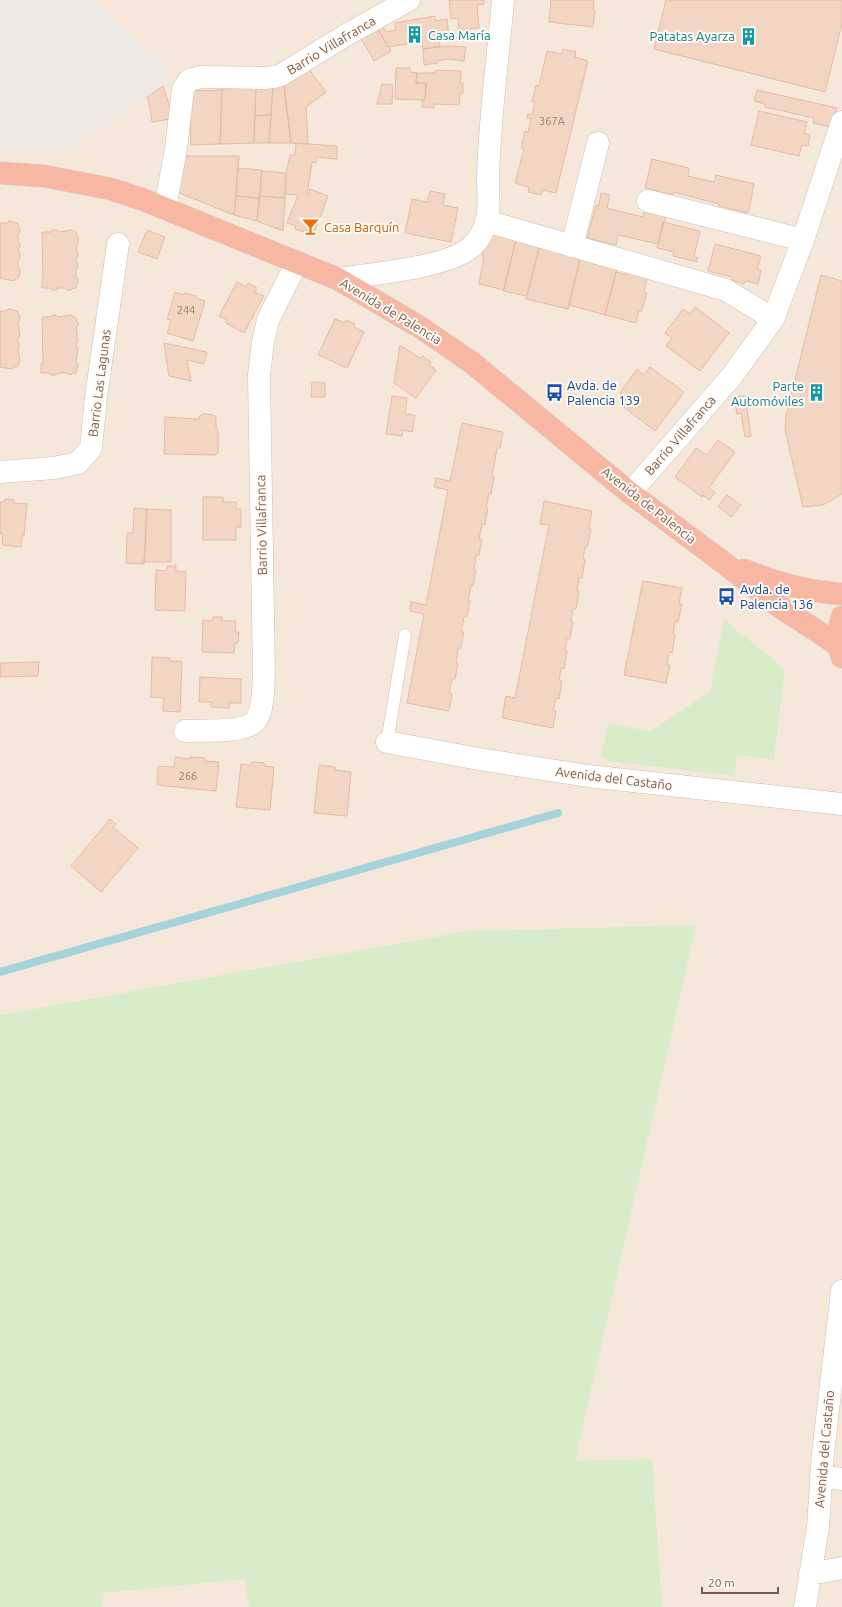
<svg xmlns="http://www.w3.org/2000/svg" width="842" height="1607" viewBox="0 0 842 1607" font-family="Ubuntu,sans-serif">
	<rect width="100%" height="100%" fill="#fdf6ec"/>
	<path fill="#f5e8da" d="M0 0H842V1607H0Z"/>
	<path fill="#efe9e4" d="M0 0H96L111 17 170 66 167 78 168 83 63 153 44 151 0 150Z"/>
	<path fill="#d8ecc9" d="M724 620 785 669 774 760 737 755 734 776 608 761 601 756 608 724 651 731 710 692Z
		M696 925 575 1461 652 1459 662 1607H249L245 1579 103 1593 101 1607H0V1015L468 931Z"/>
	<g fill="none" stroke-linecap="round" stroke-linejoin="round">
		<path stroke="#a5d3da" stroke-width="8" d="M0 972 558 813"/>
	</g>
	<path fill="#f3d5c3" stroke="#e6bba3" d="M449 0H484V4L477 5 479 28 459 30 458 18 451 19Z
		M551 0H594L593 10H595L593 27 549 22Z
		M666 0H842V23L825 92 654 49Z
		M435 16 436 21 447 19 449 37 439 39 440 46 423 49 422 42 388 47 376 26 381 23 386 32 396 30 395 23Z
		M376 26 391 51 374 61 359 35Z
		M447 46 466 47 464 61 448 59 437 61V63L424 65 423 49Z
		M563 49 576 52 575 57 588 61 556 193 542 190 541 195 528 192 529 187 515 183 524 149 521 148 525 131 528 132 531 119 527 118 528 114 532 115 535 102 532 101 536 85 539 86 547 51 561 54Z
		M308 68 326 92 306 107 308 144 291 143 284 86Z
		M396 68H410V72L417 73 416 83H426L425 100 395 99Z
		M436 70 461 71 460 83H463V93H460L459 105 434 104V108L422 107V100H425L426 83H416L417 73H435Z
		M382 84 393 85 392 104H377Z
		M163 86 169 104 171 119 152 122 150 107 147 97Z
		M256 86H273L271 115 255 116Z
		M273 86H284L291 143H269Z
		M256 88 254 143 220 144 222 89Z
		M222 90 220 144 191 145 190 91Z
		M757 90 837 108 831 127 813 123 814 118 765 107V104L754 101Z
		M759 111 807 122 804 133 810 135 808 146 802 145 799 156 751 145Z
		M271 115 269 143H254L255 116Z
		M296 143 337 146V159L316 157V163L312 162 307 195 308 196 310 189 328 196 314 233 305 230 304 232 295 229 296 226 287 223 298 195 285 194 286 173 290 155H295Z
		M186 156H239L234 215 177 192Z
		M652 159 689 168 688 176 714 182 716 175 754 184 749 210 747 213 719 206V204L673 192V195L645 188Z
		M238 168 262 170 259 198 236 196Z
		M262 171 286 173 285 198 260 196Z
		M430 191 445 194 443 205 458 208 451 242 405 233 412 199 427 202Z
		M601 193 610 195 607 208 643 217 645 210 666 215 658 244 618 235 616 245 587 238 596 205 599 206Z
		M236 196 259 198 257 221 234 215Z
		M260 196 285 198 283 231 257 221Z
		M9 221 18 223 20 232 18 234V241L20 243V247L18 249 20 254V258L18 260V268L20 269V274L18 278 13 281 0 278V223H7Z
		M663 222 700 231 694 257 698 258 697 262 673 256 674 252 657 248Z
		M52 230H57L58 232 72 230 76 232 77 236 79 237 76 251 78 252V257L76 258 78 268 76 269V277L78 279V283L76 285V288H73L71 290H67L65 288H58L56 290H52L50 288H42V279H43L42 232H51Z
		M147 230 165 237 157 259 138 252Z
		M489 233 516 240 504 290 479 284 484 257 482 256 484 247Z
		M516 240 540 246 527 296 503 291Z
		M715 244 761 256 757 269 761 270 758 284 745 281 744 284 732 280V277L708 271Z
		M539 248 566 254 581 255 568 309 526 299Z
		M581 255 618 265 605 315 569 305Z
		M629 268 648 274 644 292 647 293 641 312 639 311 636 323 605 315 616 272 628 275Z
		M821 275 842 281V494L823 505 803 507 785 430 786 416Z
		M237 282 246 287 248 283 257 288 254 292 264 296 244 333 226 323 227 320 219 316Z
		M175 292 184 295 185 293 196 296 195 298 205 301 193 341 167 333 171 320 167 319Z
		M695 307 729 333 700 371 666 346 672 338 665 333 683 309 690 314Z
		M8 309 18 311V315L20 316 19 321 18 322 20 336 17 341 19 343V347L18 349 20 362 17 367H14L12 369 0 367V311H7Z
		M52 315H56L58 317 71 315 73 317H76V320L78 322V326L76 328 78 342 76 343V347L78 348 76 362 78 364 77 368 76 373H72L71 375 65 373H58L56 375H51L50 373H41V364H43L42 317H50Z
		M335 319 345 323 346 320 355 324 354 327 364 332 347 368 318 355Z
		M164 343 207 352 204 364 187 360 191 381 169 376Z
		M400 345 420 358 422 356 431 362 429 365 436 370 416 398 394 383Z
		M650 367 684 392 655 431 621 405 627 398 620 393 637 369 644 375Z
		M312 382 325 383V397H311Z
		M392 396 407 398 405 414 415 415 412 432 403 430 402 436 386 434Z
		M745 396 751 436 745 437 741 413 737 414 734 397Z
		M203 414 214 415 216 417V427L218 430V453L216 455 164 454 165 417 199 419 200 416Z
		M462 423 503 432 500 448H497L492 477H494L491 494 489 493 486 508H488L485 524H482L479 539H482L479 555H476L474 570H476L473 586H471L468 601H470L467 617H464L461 632H464L461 648H458L456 663H458L455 679H452L449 693 452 694 449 711 407 703 424 614 410 611 411 602 426 605 448 490 434 487 436 478 450 481Z
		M718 440 735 452 709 488 715 492 709 500 703 495 702 497 675 477 696 448 707 455Z
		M727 495 741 505 731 517 718 506Z
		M203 497H223V502H236V509H241V527H236V540H203Z
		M5 499 14 500V503L27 504 24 536H22L21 547 2 545 3 534H0V502H4Z
		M544 501 592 511 589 529H591L587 547H585L583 559 585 560 582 578H579L577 591H579L576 609H573L571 621 573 622 570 639H567L565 651H567L564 669 561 668 559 680 562 681 559 699 556 698 553 711H556L553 728 502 718 506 696 515 698 549 525 540 524Z
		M134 508 147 509 144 564 126 563 127 533H133Z
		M147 509 171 510V562H144Z
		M167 566H176V571L186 572 185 611 155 610 156 570 167 571Z
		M643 581 682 588 679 604H682L678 622 675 621 673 634 675 635 672 653 669 652 667 665H670L666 683 624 675Z
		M213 617H222V621H236L235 632H239L238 643H235L234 653 202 652 203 620 213 621Z
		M152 657 170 658V661H182L180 712 163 711 164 698 151 697Z
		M39 662 38 676 0 677 1 663Z
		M200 677 241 679V703H229V708L211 707V702H199Z
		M175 757 190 759V757L205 758V761L219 762 216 791 157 785 158 766 174 767Z
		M252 762 264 763V766L274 767 270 810 236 807 241 764 251 765Z
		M319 765 335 767V770L351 772 347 816 314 813Z
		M110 819 116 824 113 827 138 848 101 892 71 866Z"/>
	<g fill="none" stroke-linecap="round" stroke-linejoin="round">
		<defs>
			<path id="lane" d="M387 742 405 635"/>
			<path id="street" d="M648 201 803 240
				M165 208 176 149 183 89 189 80 201 77 265 78 274 77 281 75 346 35 409 0
				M486 221 726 290 773 319
				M572 246 598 143
				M338 279C371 274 445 268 470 248 479 241 484 231 487 220 490 205 488 196 488 181 488 167 489 153 490 139 493 93 499 46 503 0
				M0 472 54 468 78 463 91 448 96 397 118 244
				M630 493 732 376 773 319 803 240 842 122
				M185 731C201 730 246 734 256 720 264 708 263 688 264 674L259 375 263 342 268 320 297 262
				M387 742 479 759 588 776 842 804
				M821 1476 842 1479
				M810 1574 842 1568
				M805 1607 818 1527 823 1453 842 1291"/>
			<path id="highway" d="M0 173 44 176 111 189 144 200 338 279 418 326 471 362 630 493 724 563 777 605 838 645
				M744 570C776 583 808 592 842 594
				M842 617C838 632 837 642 842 657"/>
		</defs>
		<use href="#lane" stroke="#d1beb0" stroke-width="13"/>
		<use href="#street" stroke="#d1beb0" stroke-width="23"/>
		<use href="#highway" stroke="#dad1cd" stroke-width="23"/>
		<use href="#lane" stroke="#fff" stroke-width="12"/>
		<use href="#street" stroke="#fff" stroke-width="22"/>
		<use href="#highway" stroke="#f7b7a3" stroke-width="22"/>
	</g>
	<defs>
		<symbol id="building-bare" viewBox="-9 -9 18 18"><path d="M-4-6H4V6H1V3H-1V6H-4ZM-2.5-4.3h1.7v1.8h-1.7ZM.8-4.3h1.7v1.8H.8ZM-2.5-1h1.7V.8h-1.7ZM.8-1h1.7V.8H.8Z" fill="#0f9aa8" stroke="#fffaf3" stroke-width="2.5" paint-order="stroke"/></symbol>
		<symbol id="bar-bare" viewBox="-9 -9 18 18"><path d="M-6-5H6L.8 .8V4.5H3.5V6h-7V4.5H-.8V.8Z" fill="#e8710a" stroke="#fffaf3" stroke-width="2.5" paint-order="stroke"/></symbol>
		<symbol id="bus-bare" viewBox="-9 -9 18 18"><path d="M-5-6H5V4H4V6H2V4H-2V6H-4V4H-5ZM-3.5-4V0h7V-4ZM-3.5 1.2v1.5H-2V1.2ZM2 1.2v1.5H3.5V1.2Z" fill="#1a4fb4" stroke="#fffaf3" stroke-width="2.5" paint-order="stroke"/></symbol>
	</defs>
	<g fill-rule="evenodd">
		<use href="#building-bare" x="402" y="22" width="25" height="25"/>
		<use href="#building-bare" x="736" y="24" width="25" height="25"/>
		<use href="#bar-bare" x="298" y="214" width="25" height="25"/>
		<use href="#bus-bare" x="542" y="380" width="25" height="25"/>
		<use href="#building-bare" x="804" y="380" width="25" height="25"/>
		<use href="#bus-bare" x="714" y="584" width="25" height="25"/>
	</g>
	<g text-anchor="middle" stroke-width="4" stroke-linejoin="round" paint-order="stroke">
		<g font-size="11" fill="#987a6a">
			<text x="552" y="125">367A</text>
			<text x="186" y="314">244</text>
			<text x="188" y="780">266</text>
		</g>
		<g font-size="13" fill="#0d838f" stroke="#fffaf3" text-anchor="end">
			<text x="428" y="40" text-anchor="start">Casa María</text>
			<text x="735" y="41">Patatas Ayarza</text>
			<text x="804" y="391">Parte<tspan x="804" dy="15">Automóviles</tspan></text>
		</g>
		<g font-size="13" fill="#7a5c4d" stroke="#fffaf3">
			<text transform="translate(331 45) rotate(-31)" y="5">Barrio Villafranca</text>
			<text transform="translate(391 311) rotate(31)" y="5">Avenida de Palencia</text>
			<text transform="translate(99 383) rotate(-83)" y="5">Barrio Las Lagunas</text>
			<text transform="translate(680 435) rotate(-49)" y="5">Barrio Villafranca</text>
			<text transform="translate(649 505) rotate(38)" y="5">Avenida de Palencia</text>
			<text transform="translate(261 525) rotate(-91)" y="5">Barrio Villafranca</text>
			<text transform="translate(614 778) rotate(7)" y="5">Avenida del Castaño</text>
			<text transform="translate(824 1449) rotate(-85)" y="5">Avenida del Castaño</text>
		</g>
		<g font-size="13" fill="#c56008" stroke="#fffaf3" text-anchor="start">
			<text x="324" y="232">Casa Barquín</text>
		</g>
		<g font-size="13" fill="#164399" stroke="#fffaf3" text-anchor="start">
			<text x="567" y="390">Avda. de<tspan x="567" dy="15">Palencia 139</tspan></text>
			<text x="740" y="594">Avda. de<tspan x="740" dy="15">Palencia 136</tspan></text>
		</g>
	</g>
	<path d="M702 1587v6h76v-6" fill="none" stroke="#7a5c4d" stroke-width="2"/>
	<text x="708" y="1587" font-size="12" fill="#7a5c4d" stroke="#fffaf3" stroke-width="3" paint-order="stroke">20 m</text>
</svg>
